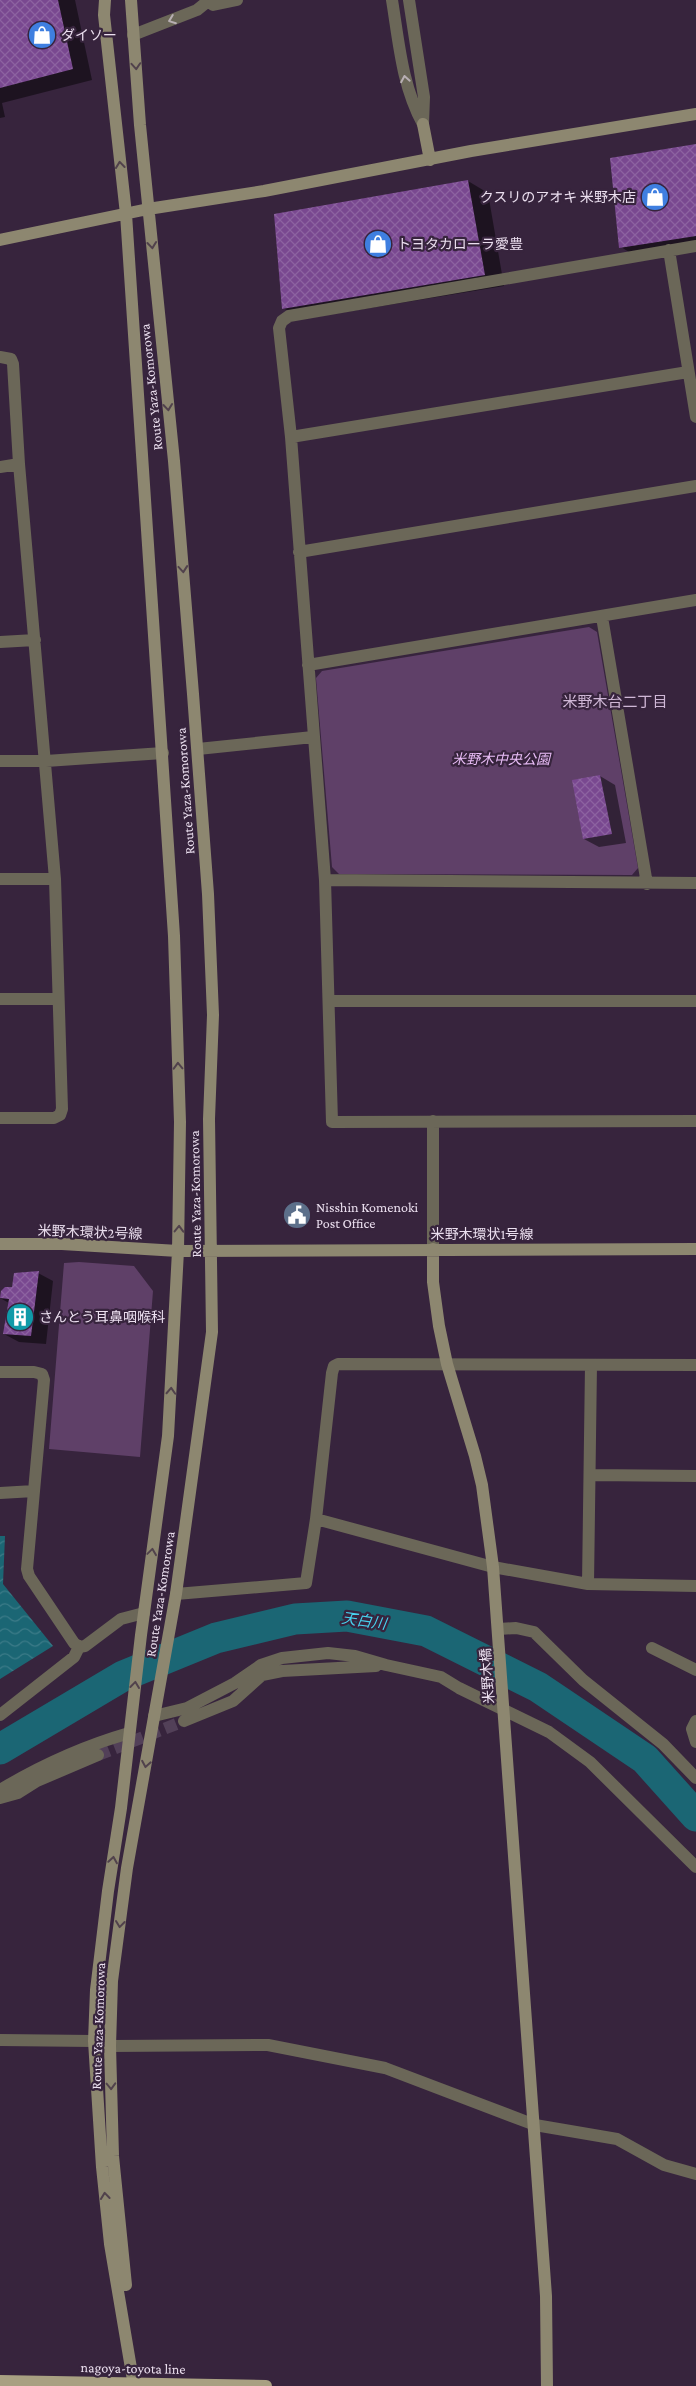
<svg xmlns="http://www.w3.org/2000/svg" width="696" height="2386" viewBox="0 0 696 2386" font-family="'Crimson Pro','Noto Sans JP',serif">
	<defs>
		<pattern id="water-waves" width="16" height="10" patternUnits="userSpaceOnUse" patternTransform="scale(1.25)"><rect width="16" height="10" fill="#1b6674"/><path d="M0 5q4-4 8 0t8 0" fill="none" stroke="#3c7b88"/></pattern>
		<pattern id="building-cross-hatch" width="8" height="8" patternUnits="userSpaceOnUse" patternTransform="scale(1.25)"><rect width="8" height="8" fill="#794890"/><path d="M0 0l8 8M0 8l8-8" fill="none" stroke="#8c62a0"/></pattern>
	</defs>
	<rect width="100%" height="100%" fill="#37243d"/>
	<path fill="#5f4068" d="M589 627 597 632 638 868 632 875 339 874 332 867 316 678 322 671Z
		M79 1262 134 1266 153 1291 140 1457 49 1449 64 1263Z"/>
	<path fill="url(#water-waves)" d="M0 1536H5L3 1584 53 1646 0 1679Z"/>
	<path fill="#0007" d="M0 0H75L92 80 2 103 5 117 0 118Z
		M696 145V250L640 259 621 247Z
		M468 181 488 193 504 286 303 319 283 308Z
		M600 776 615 785 626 843 599 847 584 839Z
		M38 1273 53 1281 46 1344 19 1342 4 1334 9 1303 0 1298Z"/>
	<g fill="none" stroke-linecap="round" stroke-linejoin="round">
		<path stroke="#1b6674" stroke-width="31" d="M0 1749 123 1676 216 1638 295 1619 347 1616 426 1631 538 1687 645 1759 696 1816"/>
	</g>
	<path fill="url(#building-cross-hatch)" d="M0 0H58L73 69 0 88Z
		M696 144V236L619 248 610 158Z
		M468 180 485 275 282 309 274 214Z
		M600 775 612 834 583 839 572 780Z
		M39 1271 31 1336 3 1334 9 1299 0 1298 1 1291 5 1287H12L14 1273Z"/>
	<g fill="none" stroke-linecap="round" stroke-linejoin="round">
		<path stroke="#524058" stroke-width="12" stroke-dasharray="12 6" stroke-linecap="butt" d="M98 1755 184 1721"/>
		<path stroke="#6b6758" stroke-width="12" d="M207 0 213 5 237 0
			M392 0C399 43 402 86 423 124
			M409 0 424 97 423 124
			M133 35 197 10 208 1
			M696 246 289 316 282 321 279 328 291 437 325 880 332 1122 696 1121
			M669 250 696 417
			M0 357 11 359 13 364 19 464 55 879 62 1109 60 1115 54 1118H0
			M291 437 688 372
			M0 467 19 464
			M299 552 696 486
			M602 617 647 884
			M0 642 35 640
			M308 665 696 600
			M198 749 313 737
			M0 761H46L163 753
			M0 879H55
			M325 880 696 883
			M0 999H58
			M329 1001H696
			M433 1249V1121
			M0 1372H34L42 1374 44 1380 27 1569 29 1576 74 1643 79 1647
			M591 1475 696 1476
			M0 1493 34 1491
			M316 1519 493 1567 588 1584 696 1586
			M588 1584 591 1365
			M176 1594 306 1583 316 1519 332 1373 334 1366 338 1364 696 1365
			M499 1629 516 1628 534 1632 583 1680 663 1744 696 1778
			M652 1648 696 1670
			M0 1715 74 1657 79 1647 85 1646 121 1619 144 1613
			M154 1716 187 1708 235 1683 261 1665 282 1658 328 1653 355 1656 386 1665 441 1677 459 1688 549 1732 590 1762 696 1867
			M184 1721 233 1701 262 1675 282 1671 376 1666
			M696 1721 692 1729 696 1742
			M0 1790C40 1766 84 1746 129 1733
			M0 1798 18 1793 37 1781 98 1755
			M0 2040 94 2041
			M110 2046 268 2045 385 2068 535 2125 617 2139 664 2165 696 2174"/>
		<path stroke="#8d8770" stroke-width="12" d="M105 0 104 15 126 214 174 936 180 1122 178 1251 168 1436 141 1635 121 1808 108 1891 96 1990 94 2041 102 2167 110 2244 134 2386
			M423 124 430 160
			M0 240 148 209 264 191 471 151 696 114
			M0 1244H62L178 1251 696 1249
			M433 1249V1282L439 1326 447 1364 475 1456 482 1485 493 1567 546 2296 547 2386
			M126 2285 113 2156 110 2046 112 1981 127 1868 176 1594 212 1332 209 1119 213 1015 208 894 193 694 174 461 140 125 131 0"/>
		<path stroke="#a8a082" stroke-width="12" d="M0 2381 266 2386"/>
	</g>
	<defs><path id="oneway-chevron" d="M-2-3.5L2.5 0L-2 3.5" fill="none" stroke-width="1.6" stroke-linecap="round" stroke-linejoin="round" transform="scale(1.25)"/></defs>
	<g stroke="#b8afb3">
		<use href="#oneway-chevron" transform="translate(172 20) rotate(159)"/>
		<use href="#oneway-chevron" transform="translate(405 79) rotate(-100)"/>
	</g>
	<g stroke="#51424c">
		<use href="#oneway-chevron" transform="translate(136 66) rotate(86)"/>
		<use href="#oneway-chevron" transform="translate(120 165) rotate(-96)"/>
		<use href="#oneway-chevron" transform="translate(152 245) rotate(84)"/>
		<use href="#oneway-chevron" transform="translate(168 407) rotate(84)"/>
		<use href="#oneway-chevron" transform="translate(183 569) rotate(85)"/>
		<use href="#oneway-chevron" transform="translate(178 1066) rotate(-92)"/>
		<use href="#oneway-chevron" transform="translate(179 1229) rotate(-89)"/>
		<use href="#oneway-chevron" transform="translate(171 1391) rotate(-87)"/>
		<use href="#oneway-chevron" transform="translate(152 1552) rotate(-82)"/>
		<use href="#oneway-chevron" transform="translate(135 1685) rotate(-83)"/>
		<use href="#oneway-chevron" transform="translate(146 1764) rotate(100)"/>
		<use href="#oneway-chevron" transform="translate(113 1860) rotate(-81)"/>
		<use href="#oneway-chevron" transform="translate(120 1924) rotate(97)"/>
		<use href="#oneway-chevron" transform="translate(111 2086) rotate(88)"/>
		<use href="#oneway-chevron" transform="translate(105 2196) rotate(-96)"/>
	</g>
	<defs>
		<symbol id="shop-disc" viewBox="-11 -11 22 22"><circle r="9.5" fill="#3f7fe0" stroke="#37243d"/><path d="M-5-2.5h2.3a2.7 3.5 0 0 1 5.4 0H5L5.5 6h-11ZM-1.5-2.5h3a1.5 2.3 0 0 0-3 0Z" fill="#fff"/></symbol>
		<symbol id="civic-disc" viewBox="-11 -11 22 22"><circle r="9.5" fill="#5c6f8a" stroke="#37243d"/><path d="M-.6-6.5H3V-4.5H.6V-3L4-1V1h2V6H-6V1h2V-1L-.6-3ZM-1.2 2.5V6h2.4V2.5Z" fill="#fff"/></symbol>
		<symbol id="building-disc" viewBox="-11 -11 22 22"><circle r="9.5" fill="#0f9aa8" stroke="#37243d"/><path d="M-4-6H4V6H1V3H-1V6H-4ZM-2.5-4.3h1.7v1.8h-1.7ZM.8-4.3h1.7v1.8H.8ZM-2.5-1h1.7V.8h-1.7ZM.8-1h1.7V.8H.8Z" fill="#fff"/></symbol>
	</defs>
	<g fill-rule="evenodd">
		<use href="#shop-disc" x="26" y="19" width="32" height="32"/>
		<use href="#shop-disc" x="639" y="181" width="32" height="32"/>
		<use href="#shop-disc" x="362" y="228" width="32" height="32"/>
		<use href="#civic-disc" x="281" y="1199" width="32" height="32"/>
		<use href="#building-disc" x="4" y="1301" width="32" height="32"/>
	</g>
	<g text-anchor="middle" stroke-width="4.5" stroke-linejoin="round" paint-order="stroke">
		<g font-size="14" fill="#ebdfef" stroke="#37243d" text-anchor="start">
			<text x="61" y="40">ダイソー</text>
			<text x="636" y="202" text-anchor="end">クスリのアオキ 米野木店</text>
			<text x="397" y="249">トヨタカローラ愛豊</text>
			<text x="316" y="1212">Nisshin Komenoki<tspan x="316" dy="16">Post Office</tspan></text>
			<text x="39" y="1322">さんとう耳鼻咽喉科</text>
		</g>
		<g font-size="14" fill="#ebdfef" stroke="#37243d">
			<text transform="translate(151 387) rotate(-96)" y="5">Route Yaza-Komorowa</text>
			<text transform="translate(185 791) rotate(-94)" y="5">Route Yaza-Komorowa</text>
			<text transform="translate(195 1194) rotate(-91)" y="5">Route Yaza-Komorowa</text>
			<text transform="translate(90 1232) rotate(2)" y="5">米野木環状2号線</text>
			<text x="482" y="1239">米野木環状1号線</text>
			<text transform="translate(160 1594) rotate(-81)" y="5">Route Yaza-Komorowa</text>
			<text transform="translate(487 1676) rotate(-94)" y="5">米野木橋</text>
			<text transform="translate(98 2026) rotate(-88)" y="5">Route Yaza-Komorowa</text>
			<text transform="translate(133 2368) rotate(1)" y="5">nagoya-toyota line</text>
		</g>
		<g font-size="14" font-style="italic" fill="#e8bcf6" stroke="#37243d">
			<text x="501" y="764">米野木中央公園</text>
		</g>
		<g font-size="15" fill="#cfb7d6" stroke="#37243d">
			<text x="615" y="707">米野木台二丁目</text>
		</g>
		<g font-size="15" font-style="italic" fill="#47d2ee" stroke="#37243d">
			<text transform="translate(364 1621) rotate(8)" y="5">天白川</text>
		</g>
	</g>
</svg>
